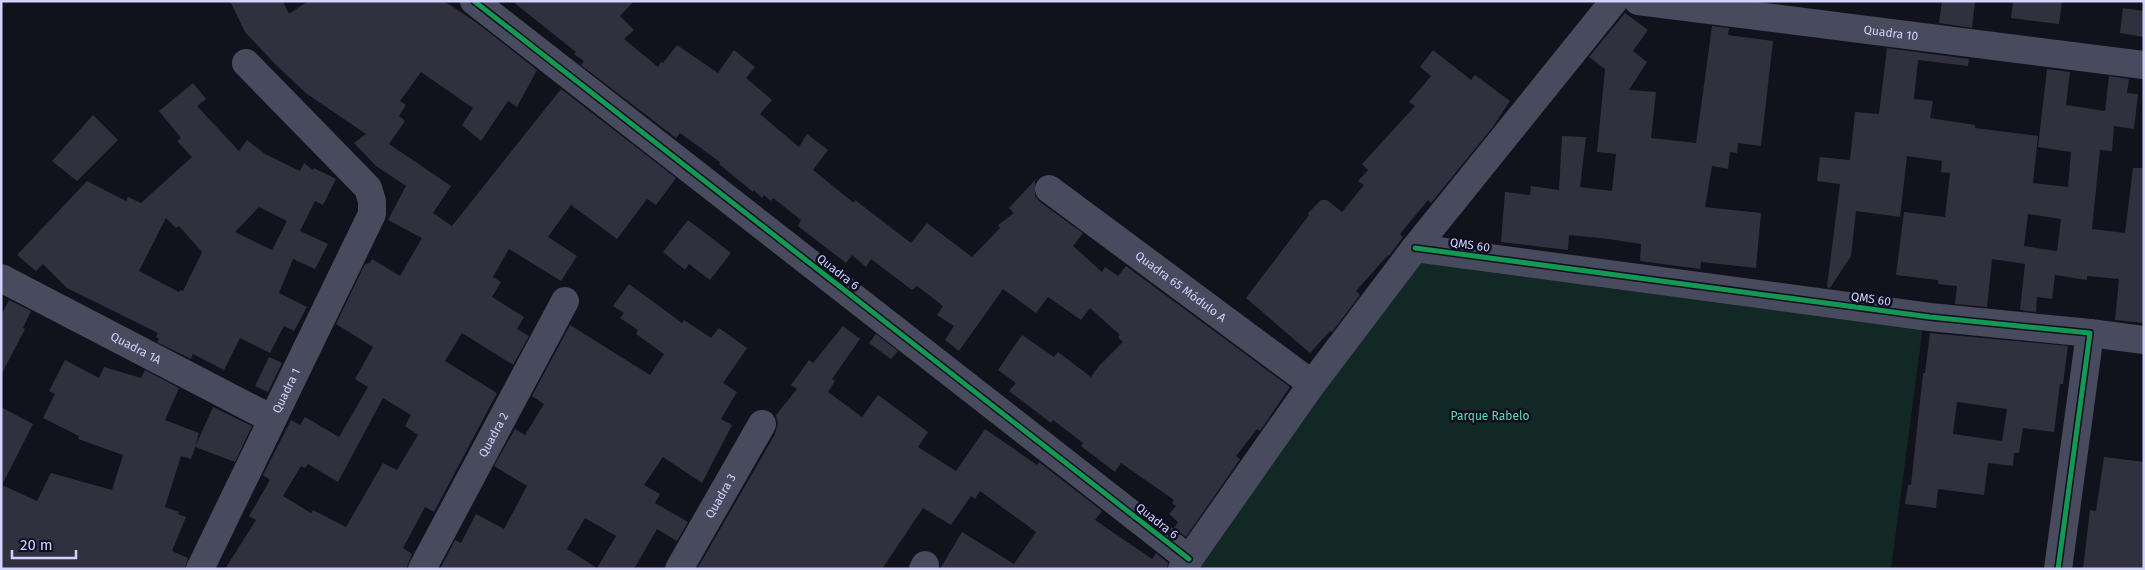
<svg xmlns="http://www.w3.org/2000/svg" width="2145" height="570" viewBox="0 0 2145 570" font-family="'Fira Sans',sans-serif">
	<rect width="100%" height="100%" fill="#12121d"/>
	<path fill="#122825" d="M1416 253 1924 318 1891 569H1197Z"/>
	<path fill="#30303f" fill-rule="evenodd" d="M230 1H283L289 14 308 1H444L477 23 537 70 517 107 508 101 481 141 462 125 473 108 421 72 400 101 406 105 399 116 405 121 389 144 451 186 433 213 452 226 561 89 676 178 656 205 647 199 617 239 571 205 548 237 577 256 561 281 509 249 493 277 501 282 492 297 524 317 517 329 529 336 513 365 462 333 445 361 497 393 434 512 425 507 403 548 412 554 406 569H225L256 520 249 516 270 480 263 475 291 420 300 425 305 417 339 437 368 387 355 379 373 347 336 324 365 264 370 263 372 259 400 276 422 238 388 220 406 186 376 166 354 143 366 134 307 94 276 65 245 32ZM383 398 411 415 405 426 418 435 397 470 383 463 346 527 313 510 311 513 283 496 301 466 305 468 308 464 338 482Z
		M512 1H634L620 16 634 30 624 39 658 67 661 62 663 63 677 45 718 73 734 50 755 67 746 78 772 100 760 114 799 147 807 134 828 150 813 170 854 203 855 200 911 243 927 223 972 257 1000 228 998 225 1014 213 1009 208 1035 180V196L1040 202 1083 233 1073 246 1102 272 1105 267 1118 276 1126 266 1290 387 1260 431 1257 429 1236 456 1240 459 1186 537 1174 528 1178 522 1169 514 1176 506 1172 503 1174 500 1121 463 1115 472 1081 446 1083 443 1053 420 1051 423 1009 391 1016 383 998 370 1022 335 1054 357 1058 352 1091 377 1099 366 1123 342 1118 337 1120 335 1090 308 1081 320 1048 297 1036 313 1003 289 959 351 945 340 954 326 937 315 943 306 917 286 912 290 871 259 866 267 852 255 846 263 798 226 801 220 773 198 771 201 764 195 762 198 754 190 753 192 719 164 720 162 680 133 676 138 581 65 584 61 574 54 576 52Z
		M1942 1H1975L1972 28 1939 23Z
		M2013 1H2062L2059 24 2011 18Z
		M2123 8 2144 11V37L2120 33Z
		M1625 13 1648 30 1633 51 1647 62 1629 90 1656 92 1651 138 1696 143 1712 26 1729 28 1728 35 1773 41 1761 146 1738 143 1737 153 1730 152 1728 169 1712 166 1705 207 1761 213 1756 268 1701 262 1700 269 1640 261 1641 244 1609 239 1569 235 1568 250 1501 242 1505 192 1530 195 1531 186 1559 190 1562 136 1586 137 1580 187 1612 191 1616 154 1597 152 1605 69 1589 57Z
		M1887 48 1969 59 1968 66 1918 60 1914 99 1933 101 1930 118 1975 125V128L2038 136 2033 183 2068 187 2071 152 2038 147 2047 69 2070 72 2066 105 2105 111 2109 76 2129 79 2127 93 2138 94 2134 129 2114 126 2112 151 2100 150 2092 229 2125 233 2133 168H2144V323L2115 320 2119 279 2087 276V280L2055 275 2052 299 2037 297 2036 312 2020 310 2025 264 1992 259 1987 307 1955 304 1957 286 1938 284V280L1896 275 1904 212 1945 217 1950 173 1941 172 1942 161 1907 156 1900 217 1856 211 1851 256 1830 288 1827 287 1840 184 1817 181 1820 157 1850 160 1855 112 1879 114ZM2028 214 2061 219 2057 251 2024 246Z
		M1433 50 1471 80 1475 75 1510 101 1492 128 1431 203 1428 200 1400 234 1403 237 1389 256 1388 255 1356 291 1360 295 1332 332 1330 331 1310 353 1246 298 1309 215 1308 213 1321 200H1327L1342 212 1364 185 1358 181 1368 170 1362 164 1415 106 1409 102 1431 76 1420 67Z
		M193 83 206 99 197 106 239 151 247 140 265 154 300 171 304 163 313 170 314 168 336 179 323 205 315 201 300 231 328 244 315 269 293 259 279 293 307 307 294 331 284 326 270 353 240 338 224 370 193 354 191 359 157 342 159 339 156 337 158 333 67 288 43 264 36 271 17 255 87 181 126 201 128 197 141 203 192 157 177 141 181 138 159 111ZM259 207 287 221 272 250 235 232ZM166 218 176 228 179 226 202 252 183 291 180 290 179 292 139 271Z
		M93 115 118 140 77 181 52 161Z
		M688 220 731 253 710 280 689 264 685 270 663 252Z
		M629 284 682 323 684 320 711 338 719 328 747 348 723 383 737 392 721 419 732 425 702 483 663 457 644 485 660 494 655 503 688 522 677 541 657 529 634 569H440L455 540 461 543 476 514 504 529 527 486 494 466 515 429 525 435 544 404 532 396 570 325 650 375 664 354 636 334 638 330 620 318 624 313 613 306ZM585 518 616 536 597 568 567 549Z
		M9 300 31 311 23 328 25 329 1 375V316Z
		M843 326 860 339 832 379 835 381 828 392 862 417 878 395 928 432 918 447 956 471 985 429 1037 465 1039 462 1102 511 1095 520 1152 559 1156 553 1168 563 1167 569H940L962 532 1014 564 1036 532 980 491 975 499 971 496 951 525 923 508 882 569H697L774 436 778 424 776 415 797 389 791 385 809 360 813 363Z
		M1930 333 2068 346 2063 384H2060L2054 432 2023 428 2019 453H2014L2013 466 1988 463 1984 495 1938 489 1936 508 1905 504 1908 485H1911L1923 373H1925ZM1957 402 2007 409 2002 441 1953 434Z
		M876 334 898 351 891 359 869 343Z
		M269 357 282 363 268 392 255 386Z
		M65 360 99 378 104 367 141 378 145 370 179 388 165 420 199 433 195 447 213 407 252 426 235 462 195 447 191 459 181 456 165 507 179 512 178 514 186 517 172 551 188 558 185 569H1V407L33 424 2 485 37 501 51 473 112 490 123 455 78 439 79 436 43 418 55 394 49 391Z
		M2104 457 2144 462V569H2083L2090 510 2096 511Z"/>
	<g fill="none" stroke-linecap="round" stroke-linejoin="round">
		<g stroke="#484a5e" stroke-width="28">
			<path d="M474 1 1189 559"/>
			<path id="s1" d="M1638 1 2144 65"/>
			<path id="s2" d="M1049 189 1312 384"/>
			<path d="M1415 248 1930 317 2090 333 2058 569"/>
			<path id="s3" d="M1 278 272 419"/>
			<path d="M2090 333 2144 340"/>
			<path id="s4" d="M200 569 372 214V201L368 188 246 63"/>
			<path id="s5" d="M422 569 565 301"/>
			<path id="s6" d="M679 569 762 424"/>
			<path d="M923 569 925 565"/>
			<path d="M1182 569 1312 384 1415 248 1614 1"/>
		</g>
		<defs>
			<path id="cycleway" d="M474 1 1189 559
				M1415 248 1930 317 2090 333 2058 569"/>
		</defs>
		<use href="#cycleway" stroke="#0e0e22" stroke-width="8"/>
		<use href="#cycleway" stroke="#139951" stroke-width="5"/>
	</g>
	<g text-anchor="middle" stroke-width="5" stroke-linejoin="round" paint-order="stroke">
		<g font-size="12" fill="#d1d3fd" stroke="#0e0e22">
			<text dy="4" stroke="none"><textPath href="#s1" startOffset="255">Quadra 10</textPath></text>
			<text transform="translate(1470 245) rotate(8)" y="4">QMS 60</text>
			<text transform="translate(838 272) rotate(38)" y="4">Quadra 6</text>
			<text dy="4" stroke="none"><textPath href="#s2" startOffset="164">Quadra 65 Módulo A</textPath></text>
			<text transform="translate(1871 299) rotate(8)" y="4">QMS 60</text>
			<text dy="4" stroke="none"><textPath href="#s3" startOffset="152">Quadra 1A</textPath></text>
			<text dy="4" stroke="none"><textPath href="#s4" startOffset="198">Quadra 1</textPath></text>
			<text dy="4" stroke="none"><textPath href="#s5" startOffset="152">Quadra 2</textPath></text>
			<text dy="4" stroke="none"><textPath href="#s6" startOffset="84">Quadra 3</textPath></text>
			<text transform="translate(1157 521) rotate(38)" y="4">Quadra 6</text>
		</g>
		<g font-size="12" fill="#60daa6" stroke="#0e0e22">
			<text x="1490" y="420">Parque Rabelo</text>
		</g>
	</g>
	<rect width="2145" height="570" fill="none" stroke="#d1d3fd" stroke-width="5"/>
	<path d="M12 550v8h64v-8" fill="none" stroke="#d1d3fd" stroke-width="2.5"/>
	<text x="20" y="550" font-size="15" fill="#d1d3fd" stroke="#0e0e22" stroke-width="4" paint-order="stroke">20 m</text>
</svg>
